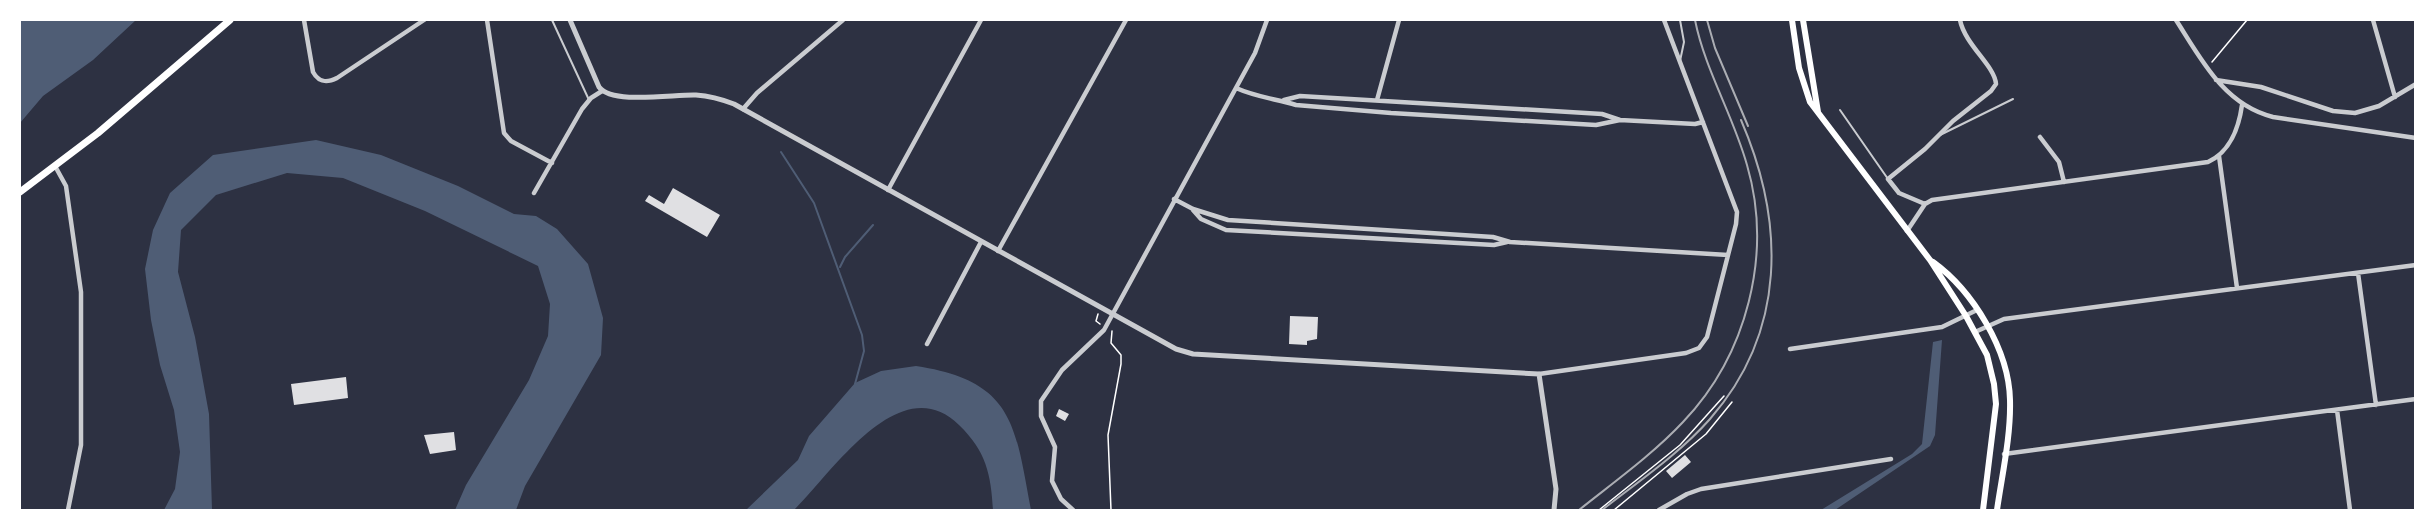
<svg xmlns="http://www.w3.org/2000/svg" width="2435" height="530" viewBox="0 0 2435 530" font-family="Poppins,sans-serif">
	<rect width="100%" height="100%" fill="#2d3142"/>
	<path fill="#4f5d75" d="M20 20H136L93 60 43 96 20 123Z
		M316 140 381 155 458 186 514 214 536 216 557 229 588 264 603 318 601 355 525 486 516 510H455L466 485 529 380 548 336 550 304 538 266 425 211 343 178 287 173 216 195 181 230 178 272 195 337 209 414 212 510H164L175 489 180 452 174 410 160 365 151 320 145 269 153 230 170 193 213 155Z
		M1942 340 1935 435 1930 446 1835 510H1821L1912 454 1922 444 1933 342Z
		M916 366C1015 381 1015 426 1031 510H993C991 474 986 451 959 425 900 367 832 473 794 510H746L798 460 809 436 855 383 881 371Z"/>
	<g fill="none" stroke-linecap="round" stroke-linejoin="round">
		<path stroke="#4f5d75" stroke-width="2" d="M781 152 814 203 862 335 864 351 855 384
			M840 267 845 257 873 225"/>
	</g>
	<path fill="#e0e0e3" d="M673 188 720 215 707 237 645 201 649 195 664 204Z
		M1290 316 1318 317 1317 339 1307 341V345L1289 344Z
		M346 377 348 398 294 405 291 384Z
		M1059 409 1069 414 1065 421 1056 416Z
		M454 432 456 450 430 454 424 435Z
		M1685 455 1691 462 1672 478 1666 471Z"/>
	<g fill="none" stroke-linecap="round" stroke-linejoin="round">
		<path stroke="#fff" stroke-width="1.5" d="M2212 62 2247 20
			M1098 314 1096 321 1100 324
			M1111 510 1108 435 1121 364V355L1111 343 1112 331
			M1599 510 1680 445 1724 396
			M1614 510 1706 434 1732 402"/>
		<path stroke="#caccd0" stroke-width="2" d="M552 20 589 100
			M1680 61 1684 42 1680 20
			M1840 110 1888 179
			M1940 135 2013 99"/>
		<path stroke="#caccd0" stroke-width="4.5" d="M304 20 313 72C319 83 327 83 337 78L424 20
			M487 20 504 133 511 141 552 163
			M2176 20C2201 59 2224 105 2273 117L2416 138
			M2373 20 2395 97
			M2216 80 2261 87 2333 111 2355 113 2379 106 2416 84
			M1236 88C1256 97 1276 99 1296 105L1391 113 1596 125 1620 120
			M1284 100 1300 96 1602 114 1620 120 1695 124 1703 122
			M1377 100 1399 20
			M743 109 757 93 843 20
			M2040 137 2059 162 2064 182
			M2219 156 2237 288
			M55 166 66 186 81 292V445L68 510
			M888 190 981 20
			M534 193 582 109 591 98 602 91
			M1174 199 1193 209 1228 220 1493 237 1510 242 1728 255
			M1925 204 1899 193 1888 179 1925 149 1953 121 1991 91 1996 84C1995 66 1965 45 1960 20
			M1193 210 1201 219 1226 230 1494 245 1507 242
			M1907 231 1925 204 1932 200 2208 162C2230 152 2239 127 2242 105
			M998 251 1126 20
			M2358 273 2376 405
			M1975 332 2004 319 2416 265
			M927 344 981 242
			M1790 349 1942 327 1977 310
			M1539 374 1686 353 1699 348 1707 337 1736 224 1737 212 1664 20
			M2337 410 2350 510
			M2004 454 2416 399
			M1073 510 1061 499 1052 481 1055 447 1041 416V401L1062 370 1104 330 1255 53 1267 20
			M1659 510 1687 494 1701 489 1891 459"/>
		<path stroke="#caccd0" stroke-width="5" d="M570 20 599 87C612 105 675 94 696 95 710 96 721 99 734 104L1176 349 1193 354 1539 374 1556 489 1554 510"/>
		<path stroke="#fff" stroke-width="6" d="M1792 20 1799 68 1810 102 1930 260 1966 316 1987 355 1994 384 1996 404 1983 510
			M1803 20 1818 112
			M1933 262C1973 291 2009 350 2010 400 2011 436 2002 475 1997 510"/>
		<path stroke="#fff" stroke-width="7" d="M20 192 98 133 230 20"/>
		<path stroke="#abadb3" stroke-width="2" d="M1707 20 1715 48 1748 126
			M1579 510C1614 482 1652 455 1683 422 1747 355 1773 254 1747 165 1733 115 1705 70 1695 20
			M1602 510C1639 481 1679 454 1710 419 1787 331 1785 222 1741 120"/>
	</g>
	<rect width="2435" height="530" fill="none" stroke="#ffffff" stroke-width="42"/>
</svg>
